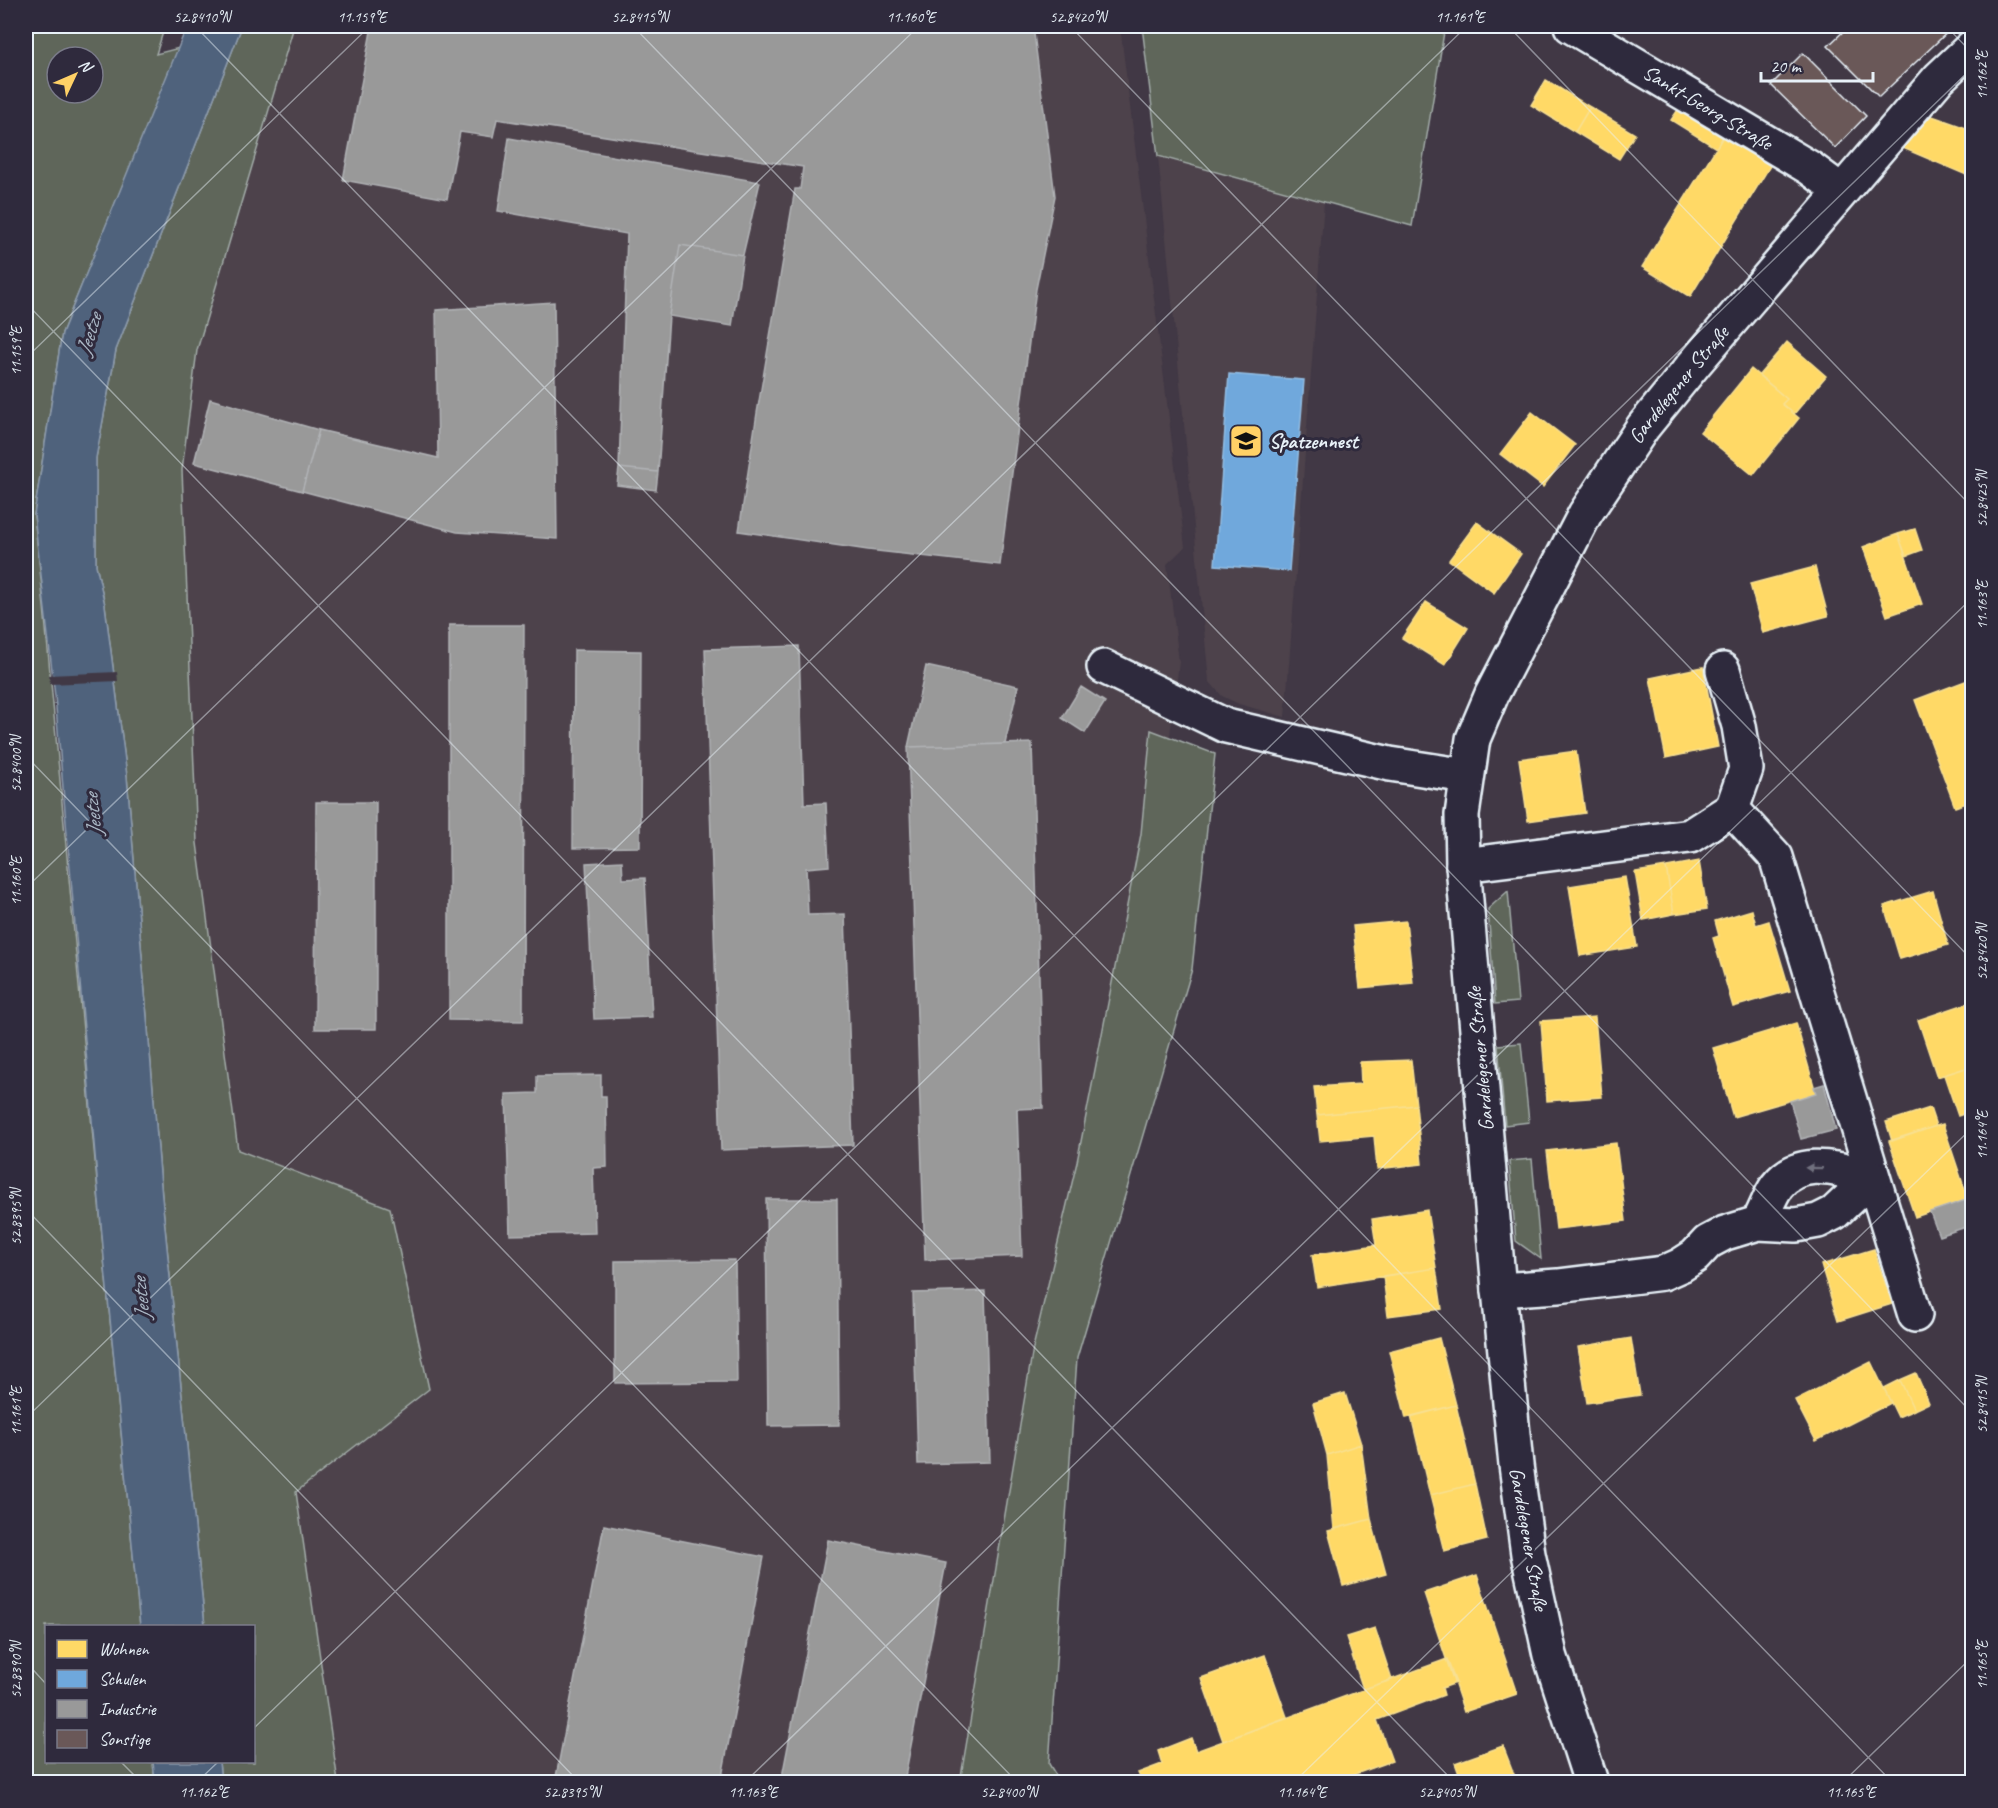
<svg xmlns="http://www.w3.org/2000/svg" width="1998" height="1808" viewBox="0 0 1998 1808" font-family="Caveat,sans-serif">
	<rect width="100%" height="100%" fill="#413845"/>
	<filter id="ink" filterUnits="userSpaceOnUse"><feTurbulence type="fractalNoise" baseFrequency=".0167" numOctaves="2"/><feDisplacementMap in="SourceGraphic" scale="12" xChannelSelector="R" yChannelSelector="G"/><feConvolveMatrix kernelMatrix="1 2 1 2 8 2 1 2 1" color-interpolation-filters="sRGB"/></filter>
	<g filter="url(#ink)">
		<path fill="#4d424b" d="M294 26H1120L1185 547 1167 564 1179 662 1160 818 1112 1072 1077 1162 1033 1348 960 1782H338L296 1492 429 1388 238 1150 197 843 182 470 197 350Z
			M1158 156 1324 202 1285 717 1239 704 1222 696 1209 681Z"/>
		<path fill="#5e665a" stroke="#a3aca9" stroke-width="1.5" fill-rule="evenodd" d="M26 26H165L156 54 179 48 62 333 34 515 44 607 104 1258 140 1626H46V1762H153L155 1782H26ZM57 57H93V93H57Z
			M242 26H294L197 350 182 470 197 843 238 1150 390 1208 429 1389 296 1492 338 1782H221L219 1762H254V1626H205L162 1197 127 776 105 605 96 565V458L116 350Z
			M1142 26H1445L1412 226 1158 156Z
			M1151 730 1215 754 1192 969 1077 1358 1049 1764 1060 1782H960L1033 1348 1077 1162 1141 834Z
			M1508 891 1518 1002 1495 1004 1488 909Z
			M1521 1043 1529 1122 1505 1125 1498 1045Z
			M1532 1159 1541 1259 1516 1241 1509 1161Z"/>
		<path fill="#50627b" stroke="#8d9bad" stroke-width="1.5" d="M187 26H242L116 350 96 458V565L105 605 127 776 162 1197 205 1626H140L104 1258 55 696 34 515 62 333Z
			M153 1762H219L221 1782H155Z"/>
		<path fill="#413845" d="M117 672 118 681 50 684 49 675Z"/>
		<path fill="#ffd966" stroke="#f8e092" stroke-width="1.5" d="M1546 80 1590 107 1575 132 1531 105Z
			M1682 104 1726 132 1716 148 1671 120Z
			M1590 107 1635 134 1619 159 1575 132Z
			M1918 111 1972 130 1971 177 1898 146Z
			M1726 132 1773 161 1690 297 1642 267Z
			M1787 342 1826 376 1794 414 1782 404 1787 399 1759 375Z
			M1751 369 1787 399 1782 404 1799 418 1753 475 1700 432Z
			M1532 412 1575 445 1543 487 1500 454Z
			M1477 522 1521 554 1494 593 1449 560Z
			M1915 529 1922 550 1906 556 1898 534Z
			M1898 534 1922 604 1887 616 1863 547Z
			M1815 567 1828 616 1763 633 1750 584Z
			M1426 602 1468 628 1445 665 1402 638Z
			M1703 667 1718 747 1666 758 1650 678Z
			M1968 680 1972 692V801L1955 807 1915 700Z
			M1576 751 1585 813 1528 821 1519 759Z
			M1699 861 1707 909 1674 914 1666 867Z
			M1666 867 1674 914 1643 920 1635 872Z
			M1625 877 1637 947 1580 956 1569 886Z
			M1933 891 1948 945 1900 959 1884 906Z
			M1752 910 1756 925 1769 921 1790 991 1733 1007 1713 938 1719 936 1715 921Z
			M1406 921 1413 983 1360 988 1353 926Z
			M1971 1002 1972 1066 1937 1077 1918 1020Z
			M1595 1017 1602 1097 1547 1101 1541 1021Z
			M1796 1023 1816 1093 1733 1117 1713 1048Z
			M1411 1060 1416 1105 1317 1115 1314 1087 1361 1084 1360 1062Z
			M1972 1066V1111L1958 1116 1944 1075Z
			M1416 1105 1422 1164 1377 1169 1374 1136 1320 1141 1317 1115Z
			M1930 1108 1936 1126 1892 1141 1886 1122Z
			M1943 1124 1968 1199 1915 1217 1889 1141Z
			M1616 1143 1626 1221 1556 1229 1547 1151Z
			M1427 1210 1436 1268 1317 1287 1312 1255 1376 1245 1372 1219Z
			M1874 1249 1892 1304 1838 1321 1821 1265Z
			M1436 1268 1442 1309 1388 1316 1383 1276Z
			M1439 1338 1456 1405 1406 1418 1389 1351Z
			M1631 1338 1640 1395 1587 1403 1578 1347Z
			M1871 1362 1891 1403 1816 1441 1795 1400Z
			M1916 1373 1929 1403 1914 1410 1900 1380Z
			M1900 1380 1914 1410 1898 1417 1884 1388Z
			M1345 1393 1361 1444 1327 1455 1313 1403Z
			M1456 1405 1475 1484 1430 1495 1411 1416Z
			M1361 1444 1371 1519 1334 1529 1327 1455Z
			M1475 1484 1487 1540 1444 1551 1430 1495Z
			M1371 1519 1386 1574 1343 1586 1328 1531Z
			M1477 1575 1517 1694 1464 1712 1424 1593Z
			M1375 1628 1392 1680 1363 1689 1346 1637Z
			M1265 1655 1287 1717 1223 1741 1201 1678Z
			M1447 1659 1456 1683 1442 1688 1444 1695 1377 1720 1392 1761 1333 1782H1296L1294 1777 1279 1782H1142L1138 1773 1162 1764 1158 1751 1191 1738 1196 1751Z
			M1503 1746 1517 1782H1462L1455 1763Z"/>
		<path fill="#6fa8dc" stroke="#93bee4" stroke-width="1.5" d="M1229 374 1304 380 1289 571 1215 565Z"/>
		<path fill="#999" stroke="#b1b3b6" stroke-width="1.5" d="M372 26H1033L1055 196 1036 289 1000 565 868 550 739 531 757 413 795 189H800L803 167 497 119 493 137 460 132 447 199 343 180Z
			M509 138 760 182 743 255 680 245 669 316 658 472 619 468 627 234 498 211Z
			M680 245 743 255 732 326 669 316Z
			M554 302 557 539 457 532 302 491 319 430 438 458 436 310Z
			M210 399 319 430 302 491 194 463Z
			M619 468 658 472 656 490 617 485Z
			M449 625H524L523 1021 449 1020Z
			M799 646 804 804 826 803 829 866 806 868 808 915 845 914 853 1145 721 1150 705 649Z
			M574 650 641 651 640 847 573 848Z
			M926 666 1018 686 1005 744 908 747Z
			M1081 687 1105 702 1085 733 1062 718Z
			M1032 743 1043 1108 1017 1109 1022 1256 925 1260 908 747Z
			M316 802H376V1029H315Z
			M622 861 623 879 645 878 652 1017 594 1019 586 863Z
			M601 1075V1096H606L607 1167 593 1168 595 1233 510 1235 506 1094 537 1093V1076Z
			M1824 1084 1836 1130 1801 1139 1790 1101 1816 1093 1814 1087Z
			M1972 1198V1225L1939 1236 1930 1212Z
			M766 1199H837L839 1425 768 1426Z
			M735 1260 737 1382 615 1383V1261Z
			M985 1291 990 1462 918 1464 913 1293Z
			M604 1525 764 1557 721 1782H555Z
			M828 1540 946 1563 904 1782H781Z"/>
		<path fill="#6a5858" stroke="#e8f1f8" stroke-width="1.5" d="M1849 26H1954L1879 97 1828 46Z
			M1803 53 1866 116 1835 148 1771 85Z"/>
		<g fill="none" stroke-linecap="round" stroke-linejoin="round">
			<defs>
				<g id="street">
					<path id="s1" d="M1571 26 1810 168 1841 191"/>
					<path d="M1104 667 1226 726 1390 764 1467 776"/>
					<path d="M1723 670 1739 726 1746 769 1732 809 1776 857 1915 1315"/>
					<path d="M1463 865 1690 836 1732 809"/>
					<path d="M1758 1223C1765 1212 1769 1197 1777 1186 1801 1155 1839 1170 1872 1177"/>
					<path d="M1499 1290 1558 1286 1663 1273 1681 1265 1695 1256 1708 1242 1725 1233 1758 1223 1796 1225 1818 1221 1834 1213 1872 1177"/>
					<path id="s2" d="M1591 1782 1550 1655 1528 1554 1516 1465 1499 1290 1463 865 1462 815 1473 739 1492 694 1585 514 1643 427 1695 363 1939 78 1972 47"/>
				</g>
			</defs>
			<use href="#street" stroke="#e8f1f8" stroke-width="38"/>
			<use href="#street" stroke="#2f2a3d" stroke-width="33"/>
		</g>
		<defs><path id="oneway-solid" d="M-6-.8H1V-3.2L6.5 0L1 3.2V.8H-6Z" transform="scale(1.5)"/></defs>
		<use fill="#70707e" href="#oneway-solid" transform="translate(1814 1168) rotate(-179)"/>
	</g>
	<path fill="none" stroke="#e8f1f8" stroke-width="1.5" stroke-opacity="0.45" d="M195 26 1892 1782M633 26 1972 1413M1070 26 1972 960M1508 26 1972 507M1946 26 1972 53M26 303 1454 1782M26 358 370 26M26 756 1017 1782M26 888 919 26M26 1209 579 1782M26 1418 1467 26M26 1662 46 1684M254 1728 1972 68M121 1762 141 1782M197 1782 218 1762M745 1782 1972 598M1294 1782 1972 1128M1843 1782 1972 1657"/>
	<defs>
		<symbol id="school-square" viewBox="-11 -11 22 22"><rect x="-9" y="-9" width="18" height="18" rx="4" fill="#ffd166" stroke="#2f2a3d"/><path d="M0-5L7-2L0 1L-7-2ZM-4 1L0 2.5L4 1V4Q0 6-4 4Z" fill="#111"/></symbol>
	</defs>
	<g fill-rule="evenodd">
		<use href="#school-square" x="1227" y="422" width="38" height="38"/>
	</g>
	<g text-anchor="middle" stroke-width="6" stroke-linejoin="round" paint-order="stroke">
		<g font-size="21" fill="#e8f1f8" stroke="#2f2a3d">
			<text dy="7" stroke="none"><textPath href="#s1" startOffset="159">Sankt-Georg-Straße</textPath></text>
			<text dy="7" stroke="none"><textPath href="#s2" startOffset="1467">Gardelegener Straße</textPath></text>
			<text transform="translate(1480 1059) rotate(-95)" y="7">Gardelegener Straße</text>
			<text transform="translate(1529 1539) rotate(80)" y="7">Gardelegener Straße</text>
		</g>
		<g font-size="21" font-weight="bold" fill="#e8f1f8" stroke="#2f2a3d" text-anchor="start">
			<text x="1269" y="448">Spatzennest</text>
		</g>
		<g font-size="22" font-style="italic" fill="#abb8c6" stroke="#2f2a3d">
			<text transform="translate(88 334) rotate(-73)" y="8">Jeetze</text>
			<text transform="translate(92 815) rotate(-96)" y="8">Jeetze</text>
			<text transform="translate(140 1299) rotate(-96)" y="8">Jeetze</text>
		</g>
	</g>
	<rect width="1998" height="1808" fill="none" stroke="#2f2a3d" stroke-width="66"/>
	<rect x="45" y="1625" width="210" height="138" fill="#2f2a3d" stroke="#797a88" stroke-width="1.5"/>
	<rect x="57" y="1640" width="30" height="18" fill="#ffd966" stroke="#797a88" stroke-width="1.5"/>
	<text x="99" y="1655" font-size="18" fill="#e8f1f8">Wohnen</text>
	<rect x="57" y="1670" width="30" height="18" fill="#6fa8dc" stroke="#797a88" stroke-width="1.5"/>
	<text x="99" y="1685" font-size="18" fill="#e8f1f8">Schulen</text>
	<rect x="57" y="1700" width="30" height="18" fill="#999999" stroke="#797a88" stroke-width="1.5"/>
	<text x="99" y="1715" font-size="18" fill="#e8f1f8">Industrie</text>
	<rect x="57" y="1730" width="30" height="18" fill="#6a5858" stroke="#797a88" stroke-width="1.5"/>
	<text x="99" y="1745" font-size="18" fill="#e8f1f8">Sonstige</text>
	<g transform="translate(75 75) rotate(46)"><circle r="28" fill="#2f2a3d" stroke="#797a88" stroke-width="1.5"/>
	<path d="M0-4.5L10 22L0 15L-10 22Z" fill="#ffd166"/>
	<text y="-9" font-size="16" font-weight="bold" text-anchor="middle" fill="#e8f1f8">N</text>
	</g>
	<path d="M1761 72v9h112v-9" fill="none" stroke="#e8f1f8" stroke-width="3"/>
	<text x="1770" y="72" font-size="18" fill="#e8f1f8" stroke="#2f2a3d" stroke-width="4.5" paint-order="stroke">20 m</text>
	<rect x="33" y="33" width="1932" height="1742" fill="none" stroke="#e8f1f8" stroke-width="2"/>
	<g font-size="15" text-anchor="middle" fill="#e8f1f8">
		<text x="202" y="22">52.8410°N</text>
		<text x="362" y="22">11.159°E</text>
		<text x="640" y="22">52.8415°N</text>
		<text x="911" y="22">11.160°E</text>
		<text x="1078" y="22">52.8420°N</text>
		<text x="1460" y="22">11.161°E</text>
		<text transform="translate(1982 75) rotate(-90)" y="5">11.162°E</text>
		<text transform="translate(16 351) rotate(-90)" y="5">11.159°E</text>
		<text transform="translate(1982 499) rotate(-90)" y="5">52.8425°N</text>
		<text transform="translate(1982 605) rotate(-90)" y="5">11.163°E</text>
		<text transform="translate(16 764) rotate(-90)" y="5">52.8400°N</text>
		<text transform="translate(16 881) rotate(-90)" y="5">11.160°E</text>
		<text transform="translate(1982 952) rotate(-90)" y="5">52.8420°N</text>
		<text transform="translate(1982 1135) rotate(-90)" y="5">11.164°E</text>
		<text transform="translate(16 1217) rotate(-90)" y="5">52.8395°N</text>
		<text transform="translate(1982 1405) rotate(-90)" y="5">52.8415°N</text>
		<text transform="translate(16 1411) rotate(-90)" y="5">11.161°E</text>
		<text transform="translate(1982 1665) rotate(-90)" y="5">11.165°E</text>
		<text transform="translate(16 1670) rotate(-90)" y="5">52.8390°N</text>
		<text x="204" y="1797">11.162°E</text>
		<text x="572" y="1797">52.8395°N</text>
		<text x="753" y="1797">11.163°E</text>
		<text x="1009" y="1797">52.8400°N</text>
		<text x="1302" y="1797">11.164°E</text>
		<text x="1447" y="1797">52.8405°N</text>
		<text x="1851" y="1797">11.165°E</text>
	</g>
</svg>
